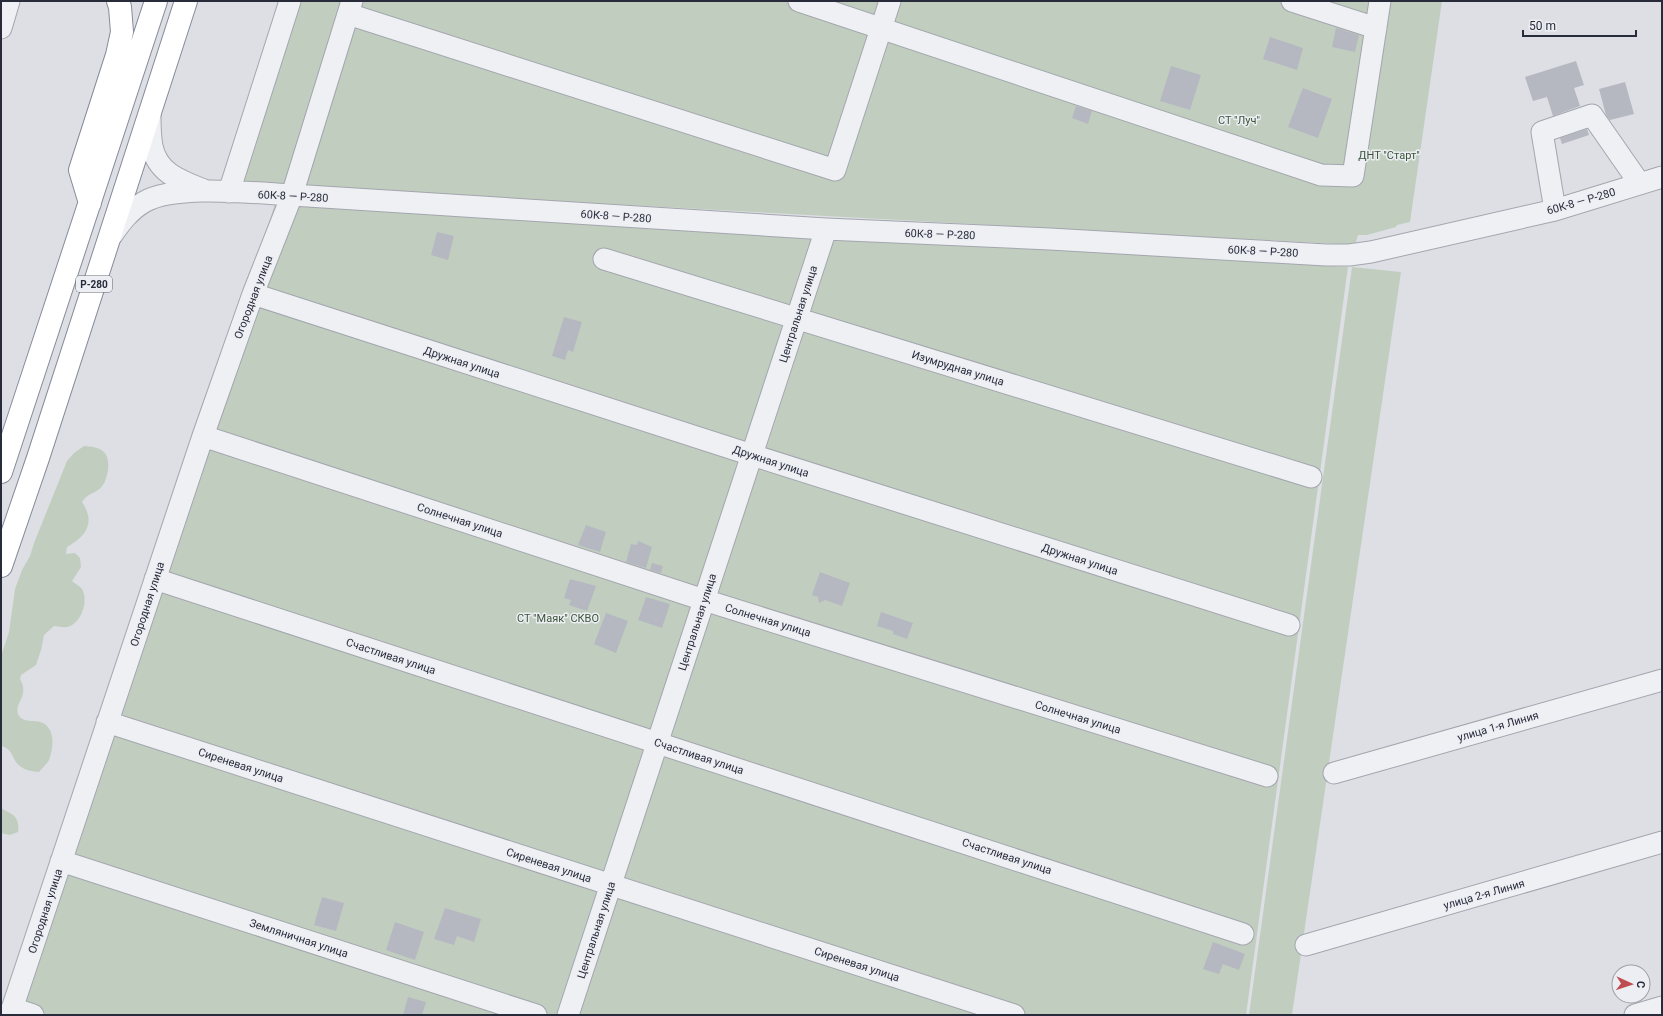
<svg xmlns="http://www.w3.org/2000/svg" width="1663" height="1016" viewBox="0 0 1663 1016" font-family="Roboto,sans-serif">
	<rect width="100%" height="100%" fill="#dddfe5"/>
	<path fill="#c1cebf" d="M285 1H1442L1410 222 1397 225 1396 227 1367 235H1358L1355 245 226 183Z
		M275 204 1348 267 1246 1015H7Z
		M1352 267 1401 272 1292 1015H1249Z
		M84 446C101 447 110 451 108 470 107 474 106 481 103 485 97 494 88 492 82 502 96 523 86 536 67 547L66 554 75 553 80 558 81 567 72 581C74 583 80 586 82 589 89 601 81 624 67 627 63 628 57 626 54 626L44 635 41 650 36 665 21 675 20 679C30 697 14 702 18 714 22 724 36 719 43 723 56 730 53 749 49 760 47 764 42 768 39 772 7 770 19 750 1 746V656L9 632 15 589 22 570 30 556 34 543 67 461 74 453Z
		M1 808C13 815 20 816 18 832L10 835 1 833Z"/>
	<path fill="#b5b8c1" d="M1336 28 1359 35 1355 52 1332 47Z
		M1270 37 1303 48 1297 70 1263 59Z
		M1576 61 1584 85 1574 88 1580 106 1553 116 1547 97 1533 101 1525 77Z
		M1171 66 1201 75 1190 110 1160 101Z
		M1625 82 1634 114 1610 120 1606 115 1599 89Z
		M1303 88 1332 99 1318 138 1288 127Z
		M1076 106 1092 111 1088 124 1072 118Z
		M1587 129 1589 135 1562 144 1560 138Z
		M437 232 454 236 448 260 431 255Z
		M564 317 582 322 573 352 568 350 565 360 552 356Z
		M586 525 606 532 600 552 578 545Z
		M638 541 652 547 646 568 626 562 631 544 637 545Z
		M652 563 663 566 661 573 650 570Z
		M820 572 850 583 842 606 825 600 819 603 818 597 812 595Z
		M570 579 596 586 587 611 569 605 571 600 564 598Z
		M646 597 670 604 662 628 638 620Z
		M881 612 913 623 907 639 893 634V631L877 626Z
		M606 613 628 621 616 653 594 644Z
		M322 897 344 903 336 931 314 925Z
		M445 908 481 919 474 942 457 936 454 945 434 939Z
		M395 922 424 932 415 960 386 950Z
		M1213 942 1245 954 1239 970 1223 964 1219 974 1203 969Z
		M408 997 426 1002 422 1015H403Z"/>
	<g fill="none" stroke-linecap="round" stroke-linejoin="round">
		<defs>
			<path id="minor" d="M799 1 1321 175 1353 176 1380 1
				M1292 1 1376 28
				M348 14 835 170 890 1
				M1 28 9 1
				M150 115C150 125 150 136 152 146 157 173 181 181 204 190
				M229 192 290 1
				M1555 210 1542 132 1592 115 1640 184
				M112 235C121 222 130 210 144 202 175 184 255 193 292 195L826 229 1050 239 1326 255H1349L1371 252 1555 210 1662 177
				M604 259 1311 477
				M253 294 752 455 1289 625
				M203 436 704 600 1267 776
				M155 579 1243 934
				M107 722 1014 1015
				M1334 773 1662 680
				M61 861 536 1015
				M1306 945 1662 842
				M12 1008 33 1015
				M10 1015 203 436 253 294 292 195 352 1
				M568 1015 826 229
				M1635 1015 1662 1007"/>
			<path id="highway" d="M90 203 80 170 117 55 122 32 120 7 118 1
				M1 472 156 1
				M1 566 38 458 186 1"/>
		</defs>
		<use href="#minor" stroke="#a3a6ae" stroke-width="23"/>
		<use href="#highway" stroke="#868b9a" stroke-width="24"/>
		<use href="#minor" stroke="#eff0f4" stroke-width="21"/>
		<use href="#highway" stroke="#fff" stroke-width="22"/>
	</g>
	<g text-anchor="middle" stroke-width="3" stroke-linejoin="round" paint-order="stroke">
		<rect fill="#eceef3" stroke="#636672" stroke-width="1" x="76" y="276" width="36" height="16" rx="3"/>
		<g font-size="10" font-weight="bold" fill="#282c3a">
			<text x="94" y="288">Р-280</text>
		</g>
		<g font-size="11" fill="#395437" stroke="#eceef3">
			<text x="1239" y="124">СТ "Луч"</text>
			<text x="1389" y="159">ДНТ "Старт"</text>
			<text x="558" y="622">СТ "Маяк" СКВО</text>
		</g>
		<g font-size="11" fill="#282c3a" stroke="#eceef3">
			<text transform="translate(293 196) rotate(3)" y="4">60К-8 — Р-280</text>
			<text transform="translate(1581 201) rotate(-16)" y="4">60К-8 — Р-280</text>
			<text transform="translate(616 216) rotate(4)" y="4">60К-8 — Р-280</text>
			<text transform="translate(940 234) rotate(2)" y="4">60К-8 — Р-280</text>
			<text transform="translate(1263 251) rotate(3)" y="4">60К-8 — Р-280</text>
			<text transform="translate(253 297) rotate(-69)" y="4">Огородная улица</text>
			<text transform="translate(798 314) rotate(-72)" y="4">Центральная улица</text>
			<text transform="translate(462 362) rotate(18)" y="4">Дружная улица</text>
			<text transform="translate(958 368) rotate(17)" y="4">Изумрудная улица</text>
			<text transform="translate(771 461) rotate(18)" y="4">Дружная улица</text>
			<text transform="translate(460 520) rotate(18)" y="4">Солнечная улица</text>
			<text transform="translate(1080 559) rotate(18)" y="4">Дружная улица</text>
			<text transform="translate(147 604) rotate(-72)" y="4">Огородная улица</text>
			<text transform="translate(768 620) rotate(17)" y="4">Солнечная улица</text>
			<text transform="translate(697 622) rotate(-72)" y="4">Центральная улица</text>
			<text transform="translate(391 656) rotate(18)" y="4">Счастливая улица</text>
			<text transform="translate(1078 717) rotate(17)" y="4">Солнечная улица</text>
			<text transform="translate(1498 726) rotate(-16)" y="4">улица 1-я Линия</text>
			<text transform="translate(699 756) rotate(18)" y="4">Счастливая улица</text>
			<text transform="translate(241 765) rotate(18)" y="4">Сиреневая улица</text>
			<text transform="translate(1007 856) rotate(18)" y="4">Счастливая улица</text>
			<text transform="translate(549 865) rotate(18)" y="4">Сиреневая улица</text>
			<text transform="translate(1484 894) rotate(-16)" y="4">улица 2-я Линия</text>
			<text transform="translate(45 911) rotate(-72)" y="4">Огородная улица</text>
			<text transform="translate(596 930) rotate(-72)" y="4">Центральная улица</text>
			<text transform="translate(299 938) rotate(18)" y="4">Земляничная улица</text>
			<text transform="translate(857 964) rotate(18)" y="4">Сиреневая улица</text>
		</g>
	</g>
	<rect width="1663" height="1016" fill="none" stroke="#282c3a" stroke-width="4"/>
	<g transform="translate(1631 984) rotate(93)"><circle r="19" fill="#eceef3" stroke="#9ea0a9"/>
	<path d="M0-3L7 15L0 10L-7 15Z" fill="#bf4c51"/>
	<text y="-6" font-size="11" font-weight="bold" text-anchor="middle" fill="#282c3a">С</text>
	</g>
	<path d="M1523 30v6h113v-6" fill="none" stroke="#282c3a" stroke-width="2"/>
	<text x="1529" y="30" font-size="12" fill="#282c3a" stroke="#eceef3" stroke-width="3" paint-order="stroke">50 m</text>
</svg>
